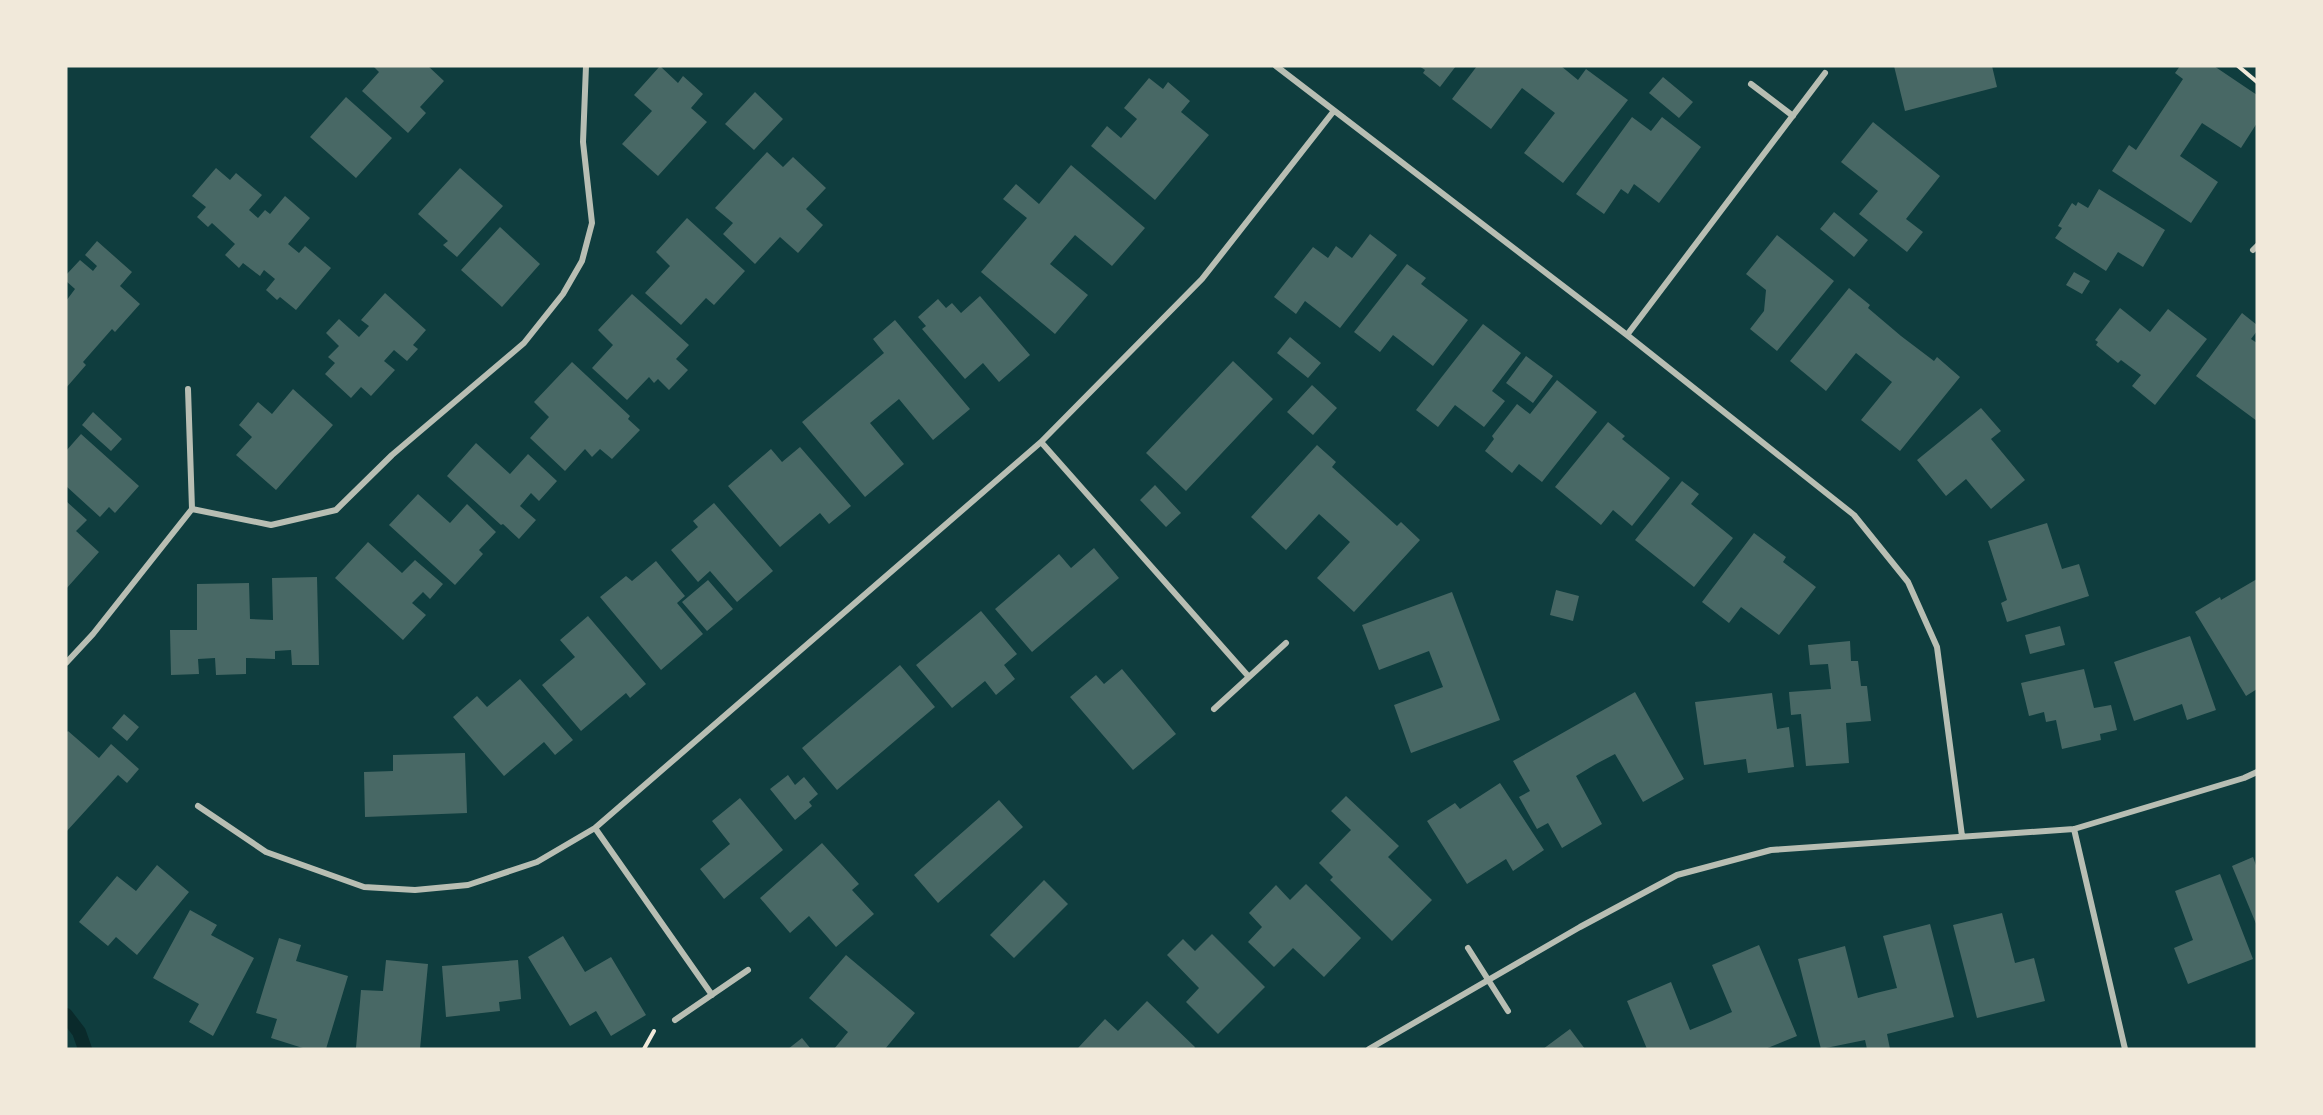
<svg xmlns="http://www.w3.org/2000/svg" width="2323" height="1115" viewBox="0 0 2323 1115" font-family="'Space Grotesk',sans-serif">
	<rect width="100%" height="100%" fill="#0f3d3e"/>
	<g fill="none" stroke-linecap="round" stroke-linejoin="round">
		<path stroke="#0a2a2b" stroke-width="14" d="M66 1015 79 1032 85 1049"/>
	</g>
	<path fill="#486865" d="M373 66H428L444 81 420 107 426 113 408 133 362 91 379 72Z
		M660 66 678 83 683 76 703 94 691 108 707 122 658 176 622 144 652 111 634 95Z
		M1419 66H1456L1440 87 1423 73 1425 70Z
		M1477 66H1561L1578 80 1586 69 1628 100 1563 183 1524 153 1555 113 1522 88 1491 129 1452 99Z
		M1894 66H1992L1997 87 1905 111Z
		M2180 66H2214L2257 95V123L2241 148 2202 123 2180 156 2218 182 2191 223 2112 171 2129 145 2136 150 2183 79 2175 73Z
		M1663 77 1693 102 1679 118 1649 93Z
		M1149 78 1163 89 1168 82 1190 101 1181 112 1209 135 1155 200 1091 146 1107 126 1121 138 1137 119 1124 108Z
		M755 92 783 119 754 150 725 124Z
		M346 97 392 138 356 178 310 137Z
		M1632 117 1651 131 1662 117 1701 147 1659 203 1634 184 1628 194 1621 189 1604 214 1576 194Z
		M1873 122 1940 176 1906 219 1923 232 1907 252 1859 214 1878 191 1841 162Z
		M767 152 783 167 793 157 826 188 806 209 823 225 798 253 780 237 755 264 723 234 733 223 715 208Z
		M1071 165 1145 228 1112 266 1075 235 1050 264 1088 295 1055 334 981 272 1027 218 1003 199 1016 184 1039 204Z
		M216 168 230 180 236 173 262 195 249 210 258 218 265 210 270 214 285 196 310 218 288 244 299 253 305 246 331 268 296 310 280 297 277 300 266 290 275 279 264 270 260 276 243 263 239 268 225 255 235 244 212 223 208 227 197 217 206 207 192 196Z
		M460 168 503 206 457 257 443 245 448 241 418 214Z
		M2099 189 2165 230 2143 267 2118 252 2106 271 2055 238 2062 228 2058 226 2072 203 2076 206 2078 202 2088 208Z
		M1834 212 1868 240 1854 257 1820 229Z
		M687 218 745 271 714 305 706 298 681 325 645 293 670 266 656 252Z
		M500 227 540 264 502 307 461 270Z
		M1370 234 1397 255 1340 328 1305 301 1296 314 1274 297 1313 247 1328 258 1336 246 1352 258Z
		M1777 235 1834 281 1777 351 1750 329 1764 311 1766 290 1746 274Z
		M97 241 132 272 120 286 140 304 115 332 112 329 83 362 86 365 66 388V301L75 289 66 281V275L80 260 93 271 97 266 85 255Z
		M1407 264 1426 278 1421 284 1468 320 1433 366 1393 335 1380 352 1354 332Z
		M2074 272 2090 281 2082 294 2066 285Z
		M1849 288 1870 305 1868 308 1901 336 1934 361 1937 357 1960 377 1900 451 1861 420 1892 382 1856 353 1826 391 1790 361Z
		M385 293 426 330 413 345 418 349 407 361 394 350 384 361 395 370 371 396 361 387 351 398 325 374 335 363 328 357 339 346 326 333 339 319 359 337 369 326 361 320Z
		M632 294 689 345 676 359 688 370 669 390 658 379 654 383 649 377 627 400 592 368 613 345 598 330Z
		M980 296 1030 355 999 382 983 363 965 379 922 329 926 326 918 317 938 299 946 308 952 303 961 313Z
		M2120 308 2150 332 2168 309 2207 339 2155 405 2132 386 2141 375 2121 360 2118 363 2096 345 2098 342 2095 340Z
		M2242 313 2257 325V331L2251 339 2257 343V421L2196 376Z
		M895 320 970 409 933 440 899 399 870 423 904 464 865 497 802 422 884 353 873 339Z
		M1483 324 1521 353 1492 391 1505 401 1484 427 1455 405 1438 427 1416 410Z
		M1290 337 1321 363 1308 378 1277 353Z
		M1526 356 1553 376 1533 403 1506 383Z
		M1233 361 1273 399 1186 491 1146 453Z
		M572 362 630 416 628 419 640 430 612 459 600 449 592 457 585 449 565 471 530 438 549 417 534 402Z
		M1557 380 1597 412 1542 482 1519 464 1512 473 1485 451 1494 439 1492 436 1517 404 1530 414Z
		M1312 385 1337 408 1313 435 1287 412Z
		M293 389 333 425 276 490 236 455 252 437 239 425 258 402 272 414Z
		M1981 408 2001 431 1991 439 2025 480 1991 509 1966 479 1946 496 1917 460Z
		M93 412 122 439 111 451 82 425Z
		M1608 422 1625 436 1622 439 1670 478 1632 526 1613 510 1601 525 1555 487Z
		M81 434 139 486 115 513 109 507 100 517 66 486V451Z
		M476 443 510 474 528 454 557 481 539 501 531 493 520 506 536 520 519 539 503 524 501 525 447 476Z
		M1317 445 1336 462 1332 467 1397 526 1401 522 1420 540 1354 612 1317 578 1350 542 1319 514 1286 550 1251 517Z
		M800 447 851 506 829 524 820 513 780 547 728 486 771 449 782 462Z
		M1682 481 1699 494 1691 504 1733 538 1694 587 1635 540Z
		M1155 485 1181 513 1166 527 1140 500Z
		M418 494 450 523 467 504 496 532 479 550 483 554 455 585 389 525Z
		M66 501 87 520 76 531 99 552 66 589Z
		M714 503 773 571 737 602 710 571 698 582 671 550 698 527 693 521Z
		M2047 523 2062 569 2079 564 2089 596 2007 622 2001 603 2007 600 1988 541Z
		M1754 533 1786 557 1783 562 1816 587 1779 635 1741 607 1729 623 1702 602Z
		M368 542 402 573 415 560 443 584 430 599 423 592 412 603 426 615 403 640 335 578Z
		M1094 548 1119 578 1032 652 995 609 1059 554 1071 568Z
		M656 561 685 596 677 603 703 634 661 670 600 597 626 576 632 581Z
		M317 577 319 665H292L291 650 275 651V659L246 658V674L216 675 215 658 198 659 199 674 171 675 170 630H197V584L249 583 250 619 273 620 272 578Z
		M2257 579V689L2246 696 2195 612 2220 597 2221 600Z
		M708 580 733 609 707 631 682 602Z
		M1556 590 1579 596 1573 621 1550 615Z
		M1452 592 1500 720 1411 753 1394 705 1443 687 1429 651 1379 670 1362 625Z
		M981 611 1017 654 1004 665 1015 679 996 695 985 681 952 708 916 665Z
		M588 616 646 684 630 698 626 693 581 731 542 685 575 657 560 640Z
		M2060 626 2065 645 2030 654 2025 635Z
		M2190 636 2216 710 2187 720 2182 704 2134 721 2114 662Z
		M1850 641 1851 661H1858L1861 686H1867L1871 721 1846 723 1849 763 1806 766 1801 714 1791 715 1789 692 1831 689 1828 664 1810 665 1808 645Z
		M900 665 935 707 837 790 802 748Z
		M1122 669 1176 734 1133 770 1070 697 1096 675 1104 684Z
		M2084 669 2094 708 2111 705 2117 730 2100 734 2101 740 2062 749 2056 720 2046 722 2044 712 2029 716 2021 683Z
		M520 679 573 740 555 755 544 742 504 776 453 717 477 696 487 707Z
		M1635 692 1684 779 1643 802 1615 754 1596 764 1576 776 1602 824 1562 848 1548 823 1537 829 1519 797 1530 791 1513 761Z
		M1772 693 1777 729 1789 727 1794 767 1748 773 1746 759 1704 765 1695 702Z
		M124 714 139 727 127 741 112 728Z
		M68 731 99 758 111 744 139 769 127 783 118 775 66 832V733Z
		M465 753 467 813 365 817 364 772 393 771V755Z
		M788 775 795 785 804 777 818 794 809 802 812 806 795 820 770 789Z
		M1500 783 1544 850 1513 871 1506 859 1467 884 1427 821 1455 803 1460 809Z
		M1346 796 1399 846 1388 857 1432 900 1392 941 1330 880 1333 877 1319 863 1351 830 1331 811Z
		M740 798 783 850 724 899 700 869 730 844 712 821Z
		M999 800 1023 827 938 903 914 875Z
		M822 843 859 884 852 890 874 914 836 947 809 916 790 933 760 898Z
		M2253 857 2257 868V926L2232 866Z
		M157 865 189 892 137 955 116 937 108 946 79 922 117 876 136 891Z
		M2220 874 2253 959 2188 984 2174 948 2193 940 2175 891Z
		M1044 880 1068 904 1014 958 990 935Z
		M1306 884 1361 938 1324 977 1293 948 1274 967 1248 942 1262 927 1249 913 1276 885 1290 900Z
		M190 910 217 925 211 935 254 958 213 1036 189 1022 199 1004 153 978Z
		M2002 913 2015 963 2034 958 2045 1001 1977 1018 1953 925Z
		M1930 924 1954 1017 1887 1034 1890 1049H1867L1865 1040 1821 1049 1798 959 1845 946 1858 998 1876 993 1897 988 1883 936Z
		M1212 934 1265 987 1218 1034 1186 1002 1199 988 1167 955 1183 939 1195 951Z
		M563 936 585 972 611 957 646 1015 611 1036 596 1011 570 1026 528 957Z
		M279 938 301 945 296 961 348 976 326 1049H306L271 1038 277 1019 256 1013Z
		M1759 945 1797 1036 1765 1049H1647L1627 1001 1671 982 1690 1030 1712 1021 1732 1012 1712 965Z
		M846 955 915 1013 885 1049H834L848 1032 809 998Z
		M386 960 428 964 420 1049 356 1048 361 990 383 991Z
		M518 960 521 999 499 1002 500 1011 446 1017 442 966Z
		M1147 1001 1195 1047 1194 1049 1078 1048 1105 1019 1118 1031Z
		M1570 1029 1585 1049H1543Z
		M802 1038 811 1049H788Z"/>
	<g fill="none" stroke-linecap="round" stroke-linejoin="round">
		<path stroke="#f1e9da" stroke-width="4" d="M2238 66 2257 82
			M644 1049 654 1031"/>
		<path stroke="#b8beb3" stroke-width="6" d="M1276 66 1627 335 1854 515 1908 582 1937 647 1962 836
			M1751 84 1793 116
			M2253 250 2257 246
			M1627 335 1825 73
			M188 389 192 509
			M1041 442 1249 677
			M66 663 93 634 192 509 271 525 336 510 392 455 524 343 563 294 582 261 592 223 583 142 586 66
			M1214 709 1286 643
			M198 806 266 852 364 887 415 890 468 885 537 862 595 828 1041 442 1202 279 1333 112
			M595 828 712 995
			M2074 829 2125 1049
			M1468 948 1508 1011
			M675 1020 748 970
			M1369 1049 1580 927 1677 875 1771 850 2074 829 2244 778 2257 772"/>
	</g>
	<rect width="2323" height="1115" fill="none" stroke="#f1e9da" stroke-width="135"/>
</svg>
